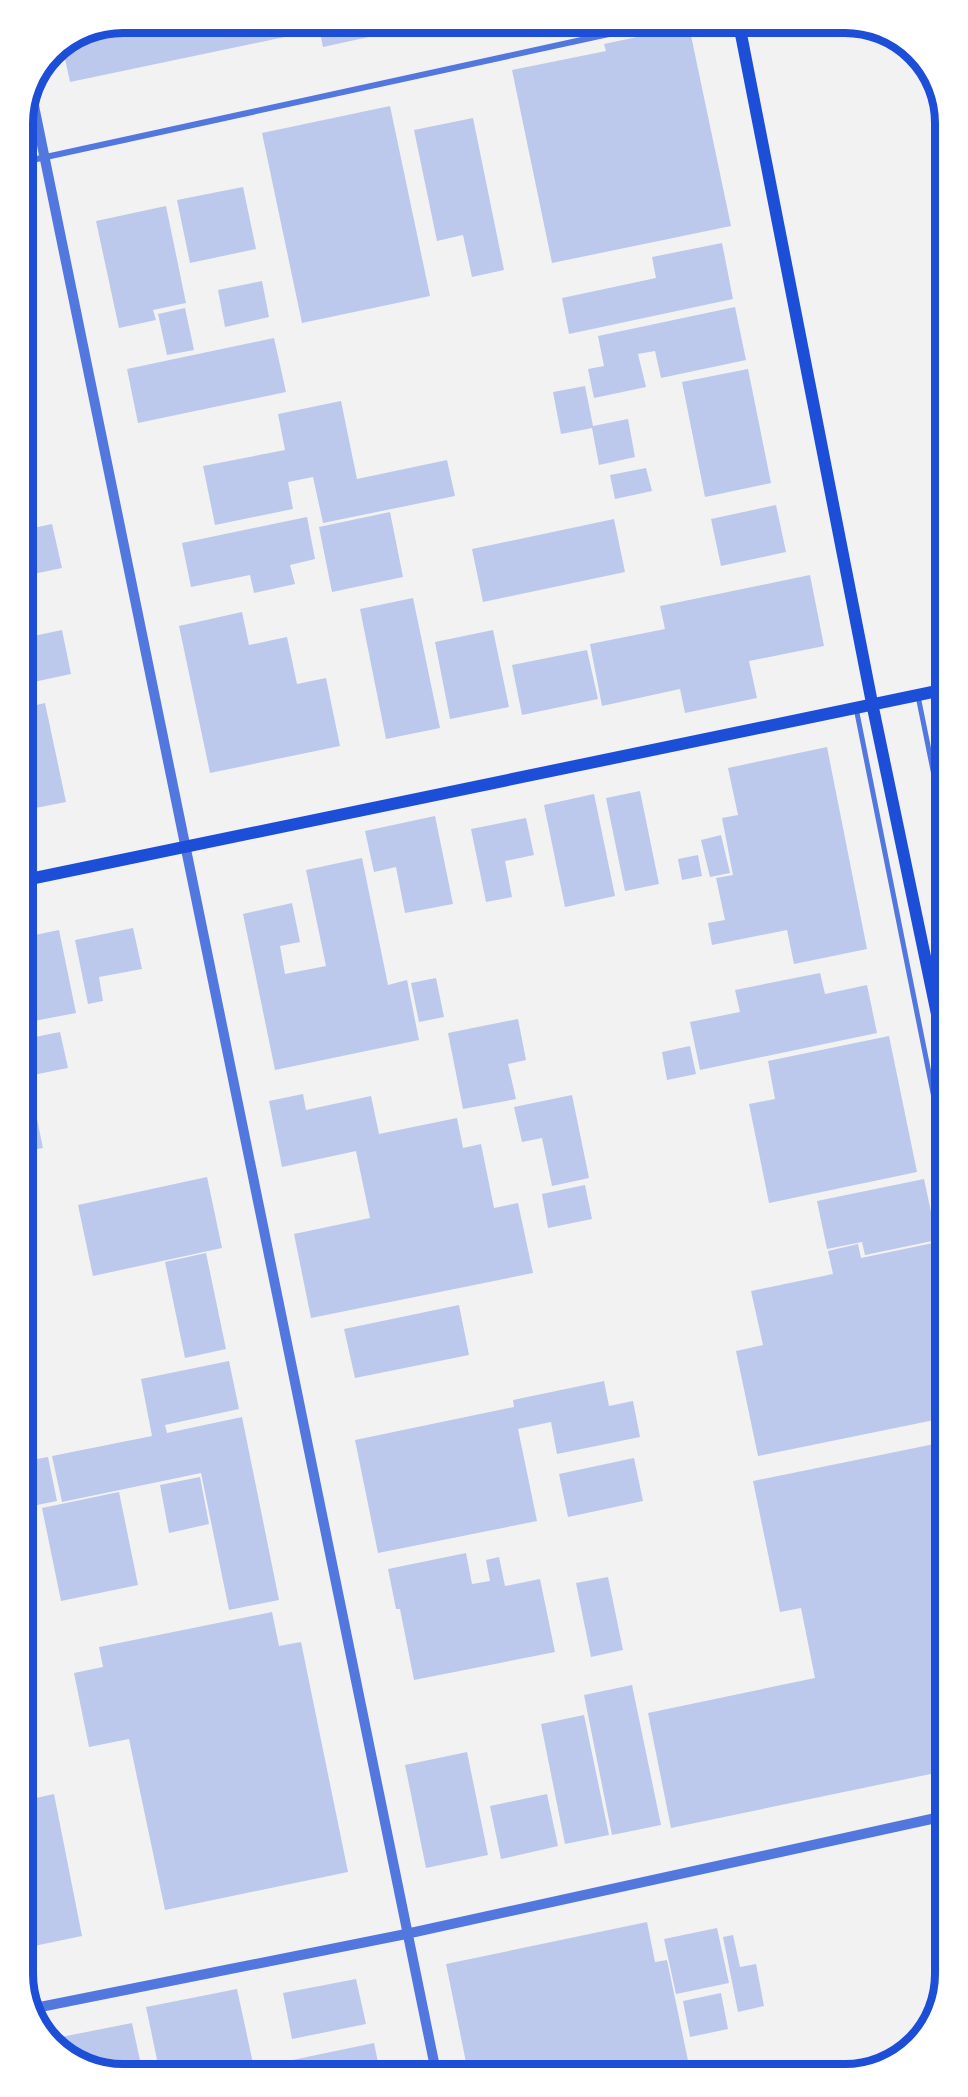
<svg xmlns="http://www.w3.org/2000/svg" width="968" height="2097" viewBox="0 0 968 2097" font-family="Arial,sans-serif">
	<rect width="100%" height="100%" fill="#f2f2f2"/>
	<path fill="#bdc9ec" d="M689 26 731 226 552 263 512 70 606 51 604 44Z
		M362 27H367L369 37 323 47 319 28Z
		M312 28 313 31 70 82 62 45 85 30Z
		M390 106 430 296 302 323 262 133Z
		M473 118 504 270 472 277 463 235 437 241 414 130Z
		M243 187 256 249 190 263 177 200Z
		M166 206 186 303 153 310 156 320 119 328 96 221Z
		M722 243 733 299 569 334 562 298 656 278 652 257Z
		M262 281 269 317 225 327 218 290Z
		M735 307 746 360 661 378 655 351 638 354 646 387 594 398 588 369 604 366 598 336Z
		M185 308 194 350 167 355 158 314Z
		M23 321 36 377 23 380Z
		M274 338 286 392 138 423 127 369Z
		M748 369 771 483 705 497 682 382Z
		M585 386 593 426 628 419 635 457 599 465 592 428 561 434 553 392Z
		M341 401 357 479 447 460 455 496 323 523 313 477 288 482 293 509 215 525 203 466 285 450 278 414Z
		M646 468 652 491 615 499 610 475Z
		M776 505 786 552 721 566 711 519Z
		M390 512 403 577 332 592 319 527Z
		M307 517 315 559 290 565 295 584 254 593 250 575 191 587 182 543Z
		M614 519 625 572 483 602 472 549Z
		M52 524 62 568 24 576V530Z
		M810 575 824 646 749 661 757 698 685 713 680 689 602 706 590 644 665 629 660 606Z
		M413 598 440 728 386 739 360 609Z
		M242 612 249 645 287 637 297 684 326 678 340 746 210 773 179 626Z
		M62 630 71 674 24 684V638Z
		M493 630 509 707 450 719 435 642Z
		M587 650 598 699 522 715 512 665Z
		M45 703 66 802 25 810 24 708Z
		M827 747 867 949 794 964 787 930 712 945 708 923 725 920 716 878 733 875 722 818 738 815 728 768Z
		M640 791 659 884 625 891 606 798Z
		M594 794 615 896 565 907 544 805Z
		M435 816 453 904 405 913 396 867 374 872 365 831Z
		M526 818 534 855 505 861 512 897 486 902 471 829Z
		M721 835 730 873 710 877 701 840Z
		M698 855 702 876 682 880 678 859Z
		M362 858 388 985 407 980 419 1040 275 1070 243 914 292 903 300 942 280 946 285 974 326 966 306 870Z
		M133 928 142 969 99 977 103 1001 88 1004 75 940Z
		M59 930 76 1013 34 1021 25 978V937Z
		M820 973 825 994 867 985 877 1033 700 1070 690 1022 740 1012 735 990Z
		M436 978 444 1017 419 1022 411 983Z
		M518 1019 526 1060 508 1064 516 1099 463 1109 448 1033Z
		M60 1032 68 1068 33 1075 25 1039Z
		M889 1036 917 1172 769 1203 749 1104 775 1099 768 1061Z
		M690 1046 696 1074 667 1080 662 1052Z
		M303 1094 306 1110 371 1096 379 1134 457 1118 463 1148 481 1144 494 1208 518 1203 533 1273 311 1318 294 1234 370 1218 356 1151 282 1167 269 1101Z
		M572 1095 589 1178 552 1186 542 1138 522 1142 514 1107Z
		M33 1100 43 1148 26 1151 25 1102Z
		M207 1177 222 1248 93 1276 78 1205Z
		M924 1179 937 1240 865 1255 862 1242 827 1249 817 1201Z
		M585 1185 592 1219 548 1228 542 1194Z
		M933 1243 944 1291V1418L758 1456 736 1351 763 1345 751 1291 833 1274 828 1251 858 1244 861 1258Z
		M206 1253 226 1349 185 1358 165 1262Z
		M459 1305 469 1355 355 1378 344 1329Z
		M229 1361 239 1409 165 1425 167 1433 242 1417 279 1600 229 1610 201 1473 62 1502 52 1456 152 1436 141 1379Z
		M604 1381 609 1406 633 1401 640 1437 557 1454 551 1422 518 1429 537 1521 378 1553 355 1440 514 1407 513 1400Z
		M944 1442 945 1771 671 1828 648 1713 815 1678 801 1608 780 1612 753 1481Z
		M48 1457 57 1501 27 1507 26 1461Z
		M634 1458 643 1501 568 1517 559 1474Z
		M200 1477 209 1524 169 1533 160 1485Z
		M119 1492 138 1585 61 1601 42 1508Z
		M466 1553 472 1584 490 1581 486 1560 499 1557 505 1586 540 1579 555 1652 414 1680 400 1609H396L388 1569Z
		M608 1577 623 1650 591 1657 576 1583Z
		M272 1612 279 1646 301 1642 348 1872 165 1910 129 1739 89 1747 74 1673 103 1667 99 1647Z
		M632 1685 661 1825 612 1835 584 1695Z
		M584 1715 609 1835 565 1844 541 1724Z
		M467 1752 488 1855 426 1868 405 1765Z
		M54 1794 82 1936 34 1946 28 1912 27 1800Z
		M547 1794 558 1846 501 1859 490 1806Z
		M647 1922 655 1962 667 1960 690 2070 468 2072 446 1964Z
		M717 1928 729 1983 676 1994 664 1939Z
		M733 1935 740 1967 756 1964 764 2006 738 2012 723 1937Z
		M356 1979 366 2024 292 2039 283 1993Z
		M237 1989 254 2068 374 2043 380 2072 160 2074 146 2007Z
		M721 1993 728 2029 690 2037 683 2001Z
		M132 2023 141 2065 132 2067 134 2074H116L62 2053 51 2039Z"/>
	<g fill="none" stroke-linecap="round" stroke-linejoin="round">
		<path stroke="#5277de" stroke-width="5" d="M918 696 942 815
			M856 708 943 1143"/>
		<path stroke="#5277de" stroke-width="6" d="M23 162 650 25"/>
		<path stroke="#5277de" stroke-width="10" d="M32 96 436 2072
			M30 2009 406 1934 945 1816"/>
		<path stroke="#1d4ed8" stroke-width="12" d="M739 24 872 703 943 1043
			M25 880 942 690"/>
	</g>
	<path d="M0 0H968V2097H0ZM123 33H845A90 90 0 0 1 935 123V1974A90 90 0 0 1 845 2064H123A90 90 0 0 1 33 1974V123A90 90 0 0 1 123 33Z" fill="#fff" fill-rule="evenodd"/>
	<path fill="none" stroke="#1d4ed8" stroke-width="8" d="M123 33H845A90 90 0 0 1 935 123V1974A90 90 0 0 1 845 2064H123A90 90 0 0 1 33 1974V123A90 90 0 0 1 123 33Z"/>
</svg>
